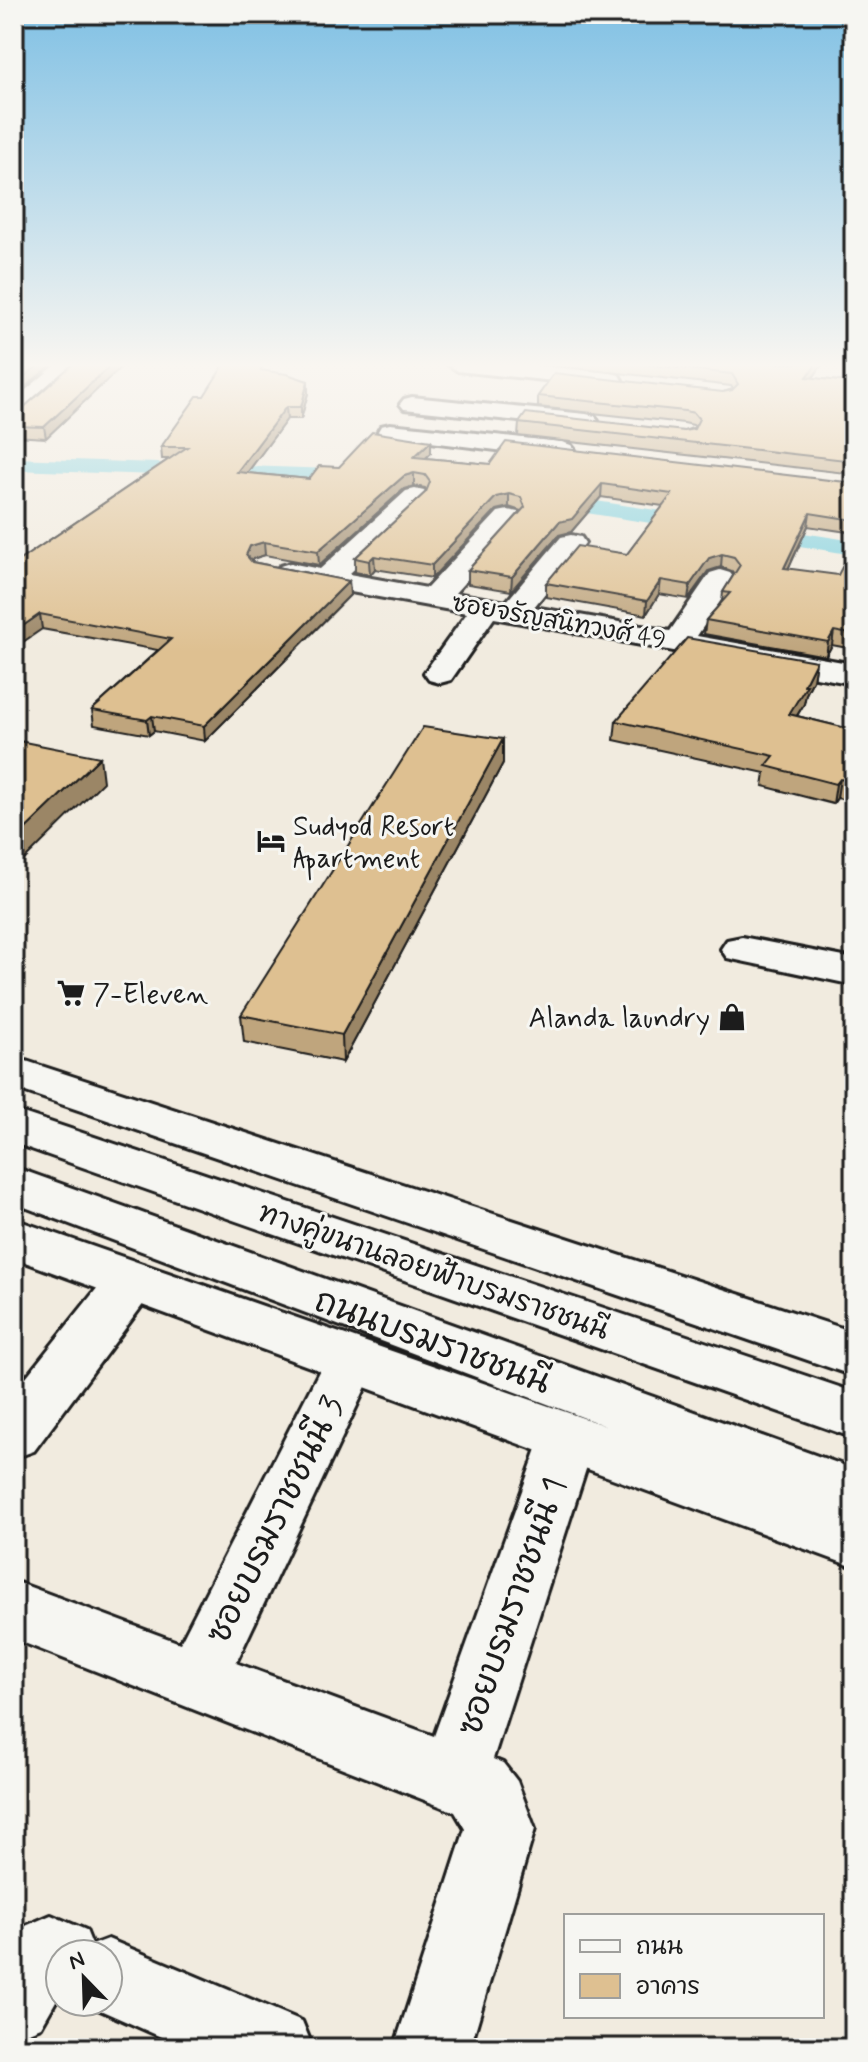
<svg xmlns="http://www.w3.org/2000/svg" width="868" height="2062" viewBox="0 0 868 2062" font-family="Mynerve,'Playpen Sans Thai',sans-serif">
	<rect width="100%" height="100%" fill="#f1ebdf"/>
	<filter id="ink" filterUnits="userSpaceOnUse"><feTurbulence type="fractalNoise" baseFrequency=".0125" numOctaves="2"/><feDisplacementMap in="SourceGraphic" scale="16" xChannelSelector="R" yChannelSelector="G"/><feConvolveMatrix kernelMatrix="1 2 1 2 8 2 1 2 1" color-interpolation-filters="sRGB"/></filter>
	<g filter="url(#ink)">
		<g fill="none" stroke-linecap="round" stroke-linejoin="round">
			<path fill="#82d1de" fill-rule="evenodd" d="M14 458 362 470 373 476 362 482 14 470Z
				M543 493 702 517 710 519 713 524 710 529 702 531 535 505 532 500Z
				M753 525 854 541V555L745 537 742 532 745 527Z"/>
			<defs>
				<path id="minor" d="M58 363H83L22 417 14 419V400Z
					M512 363 611 373 619 375 622 380 619 385 611 387 458 371 447 364Z
					M412 397 586 414 595 416 598 421 595 426 586 428 404 409 400 404 404 399Z
					M390 424 562 442 571 445 575 450 571 455 562 458 381 436 378 431 381 426Z
					M415 489 424 491 428 497 424 503 349 574 427 588 498 512 508 510 518 512 522 518 455 593 506 602 561 537 571 535 581 537 585 543 534 607 670 631 710 573 720 570 730 573 735 579 697 636 854 664V684L494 618 451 680 440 683 429 680 424 673 467 613 290 581 280 578 275 572 280 566 290 563 320 569 406 491Z
					M742 937 854 959V985L727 958 721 949 727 940Z
					M132 1261 150 1267 158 1281 150 1295 34 1451 14 1458V1392L114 1267Z
					M351 1339 370 1346 378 1361 236 1663 434 1736 547 1421 567 1414 587 1421 596 1438 493 1759 503 1763 517 1781 535 1829 470 2048H394L465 1829 455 1812 14 1639V1581L180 1643 332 1346Z
					M51 1915 86 1930 92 1945 108 1939 302 2021 313 2048H186L82 2002H108V1954H60V1994L41 2027 14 2038V1931Z"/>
				<path id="major" d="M14 1057 854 1332V1376L14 1088Z
					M14 1110 854 1392V1438L14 1143Z
					M14 1167 854 1469V1567L14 1258V1219L606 1426 14 1203Z"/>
			</defs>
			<use href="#minor" stroke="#1c1c1c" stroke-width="6"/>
			<use href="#major" stroke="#1c1c1c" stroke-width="6"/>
			<use href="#minor" fill="#f6f6f2" fill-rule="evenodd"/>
			<use href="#major" fill="#f6f6f2" fill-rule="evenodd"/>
		</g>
		<path fill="#bfa57d" stroke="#1c1c1c" stroke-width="2" d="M74 363H125L46 438 14 436V410L22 409Z
			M533 363H823L813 378 854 383V474L518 436 519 423 684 431 695 427 693 425 684 423 538 407V396L723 392 733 389 731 386Z
			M265 371 308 381V393L301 419H287L247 473 309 479 339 467 431 441V453L426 458 490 464 854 483V533L808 526 789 568 854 634 848 648 832 645 826 656 704 634 706 620 722 602 723 592 734 574 732 571 721 567 708 571 688 599 659 594 646 615 546 597V583L627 554 663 506 601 497 571 532 559 535 511 591 468 584V570L521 511 509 507 496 510 432 578 375 569 370 575 355 572V558L427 491 425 488 414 486 404 489 319 565 265 555 252 559V562L349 581 350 595 205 741 154 731 149 735 94 725 92 710 158 650 42 629 14 564 169 459H162L161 447 204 396Z
			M816 661 813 680 806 694 804 704 797 716 854 730V802L837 798 833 804 763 786 765 773 614 740 616 721Z
			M503 739V763L343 1062 244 1042 241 1015Z"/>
		<path fill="#9b8666" stroke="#1c1c1c" stroke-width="2" d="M41 363H54L14 396V385Z
			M113 363H125L46 438 44 427Z
			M817 363H823L805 389 807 377Z
			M308 381V393L301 419V407Z
			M286 407 287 419 238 485 237 472Z
			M431 441V453L414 469V457Z
			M414 473V486L404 489 319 565 318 551 404 476Z
			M602 484 601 497 571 532 559 535 511 591 512 577 559 522Z
			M509 494V507L496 510 432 578V565L496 497Z
			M810 513 808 526 782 582 784 568Z
			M264 542 265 555 252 559 248 569 246 555 250 546Z
			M722 554 721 567 708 571 688 599 690 585 709 558Z
			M374 556 375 569 370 575 369 561Z
			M661 580 659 594 646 615 647 601Z
			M349 581 350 595 205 741 204 726Z
			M40 614 42 629 14 648V632Z
			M854 625V634L848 648 850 634Z
			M834 631 832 645 826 656 828 642Z
			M816 661 813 680 806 694 804 704 786 733 789 714Z
			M152 716 154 731 149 735 147 720Z
			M503 739V763L343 1062 342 1035Z
			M100 757 103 782 14 870V840Z
			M840 779 837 798 833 804 836 784Z"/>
		<path fill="#dec091" stroke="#1c1c1c" stroke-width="2" d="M14 363H41L14 385Z
			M74 363H113L44 427 14 426V410L22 409Z
			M225 363 265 364 260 370 287 374 308 381 301 407H286L237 472 309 479 319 466 339 467 372 432 431 441 414 457 490 464 506 442 854 483V520L810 513 784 568 838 575 854 544V625L850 634 834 631 828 642 706 620 730 593 723 592 740 565 734 557 722 554 709 558 690 585 661 580 647 601 546 583 577 546 627 554 672 494 602 484 572 519 559 522 512 577 468 570 525 507 521 497 509 494 496 497 432 565 374 556 369 561 355 558 426 492 430 482 425 475 414 473 404 476 318 551 264 542 250 546 246 555 252 562 349 581 204 726 152 716 147 720 92 710 171 639 40 614 14 632V564L187 447H161L197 396H204Z
			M632 363H817L807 377 854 383V461L519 423 526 413 684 431 694 429 699 419 694 413 685 411 538 396 554 373 723 392 732 390 738 384 732 374Z
			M687 638 816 661 804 685H807L789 714 854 730V782L840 779 836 784 766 766 774 756 616 721Z
			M423 727 503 739 342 1035 241 1015Z
			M14 740 100 757 14 840Z"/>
	</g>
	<linearGradient id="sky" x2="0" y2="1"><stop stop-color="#7fc0e4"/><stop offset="0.56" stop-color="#f9f6f1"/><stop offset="1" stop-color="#f9f6f1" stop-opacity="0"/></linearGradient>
	<rect width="868" height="652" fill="url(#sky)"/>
	<defs>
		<symbol id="hotel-bare" viewBox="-9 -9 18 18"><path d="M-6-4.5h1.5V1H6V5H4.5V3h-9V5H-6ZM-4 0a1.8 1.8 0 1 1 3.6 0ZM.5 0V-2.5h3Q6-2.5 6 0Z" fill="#1c1c1c" stroke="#f6f6f2" stroke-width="2.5" paint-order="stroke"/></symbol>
		<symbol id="supermarket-bare" viewBox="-9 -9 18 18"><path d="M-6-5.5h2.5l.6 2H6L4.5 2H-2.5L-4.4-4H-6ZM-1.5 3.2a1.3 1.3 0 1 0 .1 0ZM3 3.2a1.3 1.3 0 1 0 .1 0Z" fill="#1c1c1c" stroke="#f6f6f2" stroke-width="2.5" paint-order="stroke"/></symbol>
		<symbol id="shop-bare" viewBox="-9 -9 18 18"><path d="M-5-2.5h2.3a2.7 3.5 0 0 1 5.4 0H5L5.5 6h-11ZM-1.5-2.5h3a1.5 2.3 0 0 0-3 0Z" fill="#1c1c1c" stroke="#f6f6f2" stroke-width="2.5" paint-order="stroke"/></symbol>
	</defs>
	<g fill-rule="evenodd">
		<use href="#hotel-bare" x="251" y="821" width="40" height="40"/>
		<use href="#supermarket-bare" x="51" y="973" width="40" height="40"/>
		<use href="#shop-bare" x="712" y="997" width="40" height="40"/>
	</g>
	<g text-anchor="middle" stroke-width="6" stroke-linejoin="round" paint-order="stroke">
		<g font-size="24" fill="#1c1c1c" stroke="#f6f6f2">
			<text transform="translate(559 621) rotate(10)" y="8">ซอยจรัญสนิทวงศ์ 49</text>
		</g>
		<g font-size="28" fill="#1c1c1c" stroke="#f6f6f2" text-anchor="start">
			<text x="293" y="835">Sudyod Resort<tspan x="293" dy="32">Apartment</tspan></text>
			<text x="93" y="1003">7-Eleven</text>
			<text x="710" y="1027" text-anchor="end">Alanda laundry</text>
		</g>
		<g font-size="28" fill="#1c1c1c" stroke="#f6f6f2">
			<text transform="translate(434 1270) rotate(19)" y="10">ทางคู่ขนานลอยฟ้าบรมราชชนนี</text>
		</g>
		<g font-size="34" fill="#1c1c1c" stroke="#f6f6f2">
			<text transform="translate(433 1340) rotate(20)" y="12">ถนนบรมราชชนนี</text>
			<text transform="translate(274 1519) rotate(-64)" y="12">ซอยบรมราชชนนี 3</text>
			<text transform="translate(511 1606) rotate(-71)" y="12">ซอยบรมราชชนนี 1</text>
		</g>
	</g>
	<rect width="868" height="2062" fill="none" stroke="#f6f6f2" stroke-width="48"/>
	<rect x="24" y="24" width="820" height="2014" fill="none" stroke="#1c1c1c" stroke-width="3" filter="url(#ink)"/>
	<rect x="564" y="1914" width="260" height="104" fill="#f6f6f2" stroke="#9f9f9c" stroke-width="2"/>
	<rect x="580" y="1940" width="40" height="12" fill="#f6f6f2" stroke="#9f9f9c" stroke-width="2"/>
	<text x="636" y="1954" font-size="24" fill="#1c1c1c">ถนน</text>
	<rect x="580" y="1974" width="40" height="24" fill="#dec091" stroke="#9f9f9c" stroke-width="2"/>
	<text x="636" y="1994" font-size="24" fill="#1c1c1c">อาคาร</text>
	<g transform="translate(84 1978) rotate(337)"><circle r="38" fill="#f6f6f2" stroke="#9f9f9c" stroke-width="2"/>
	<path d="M0-6L14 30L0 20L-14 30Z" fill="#1c1c1c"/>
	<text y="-12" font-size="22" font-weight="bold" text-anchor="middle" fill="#1c1c1c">N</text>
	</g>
</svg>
